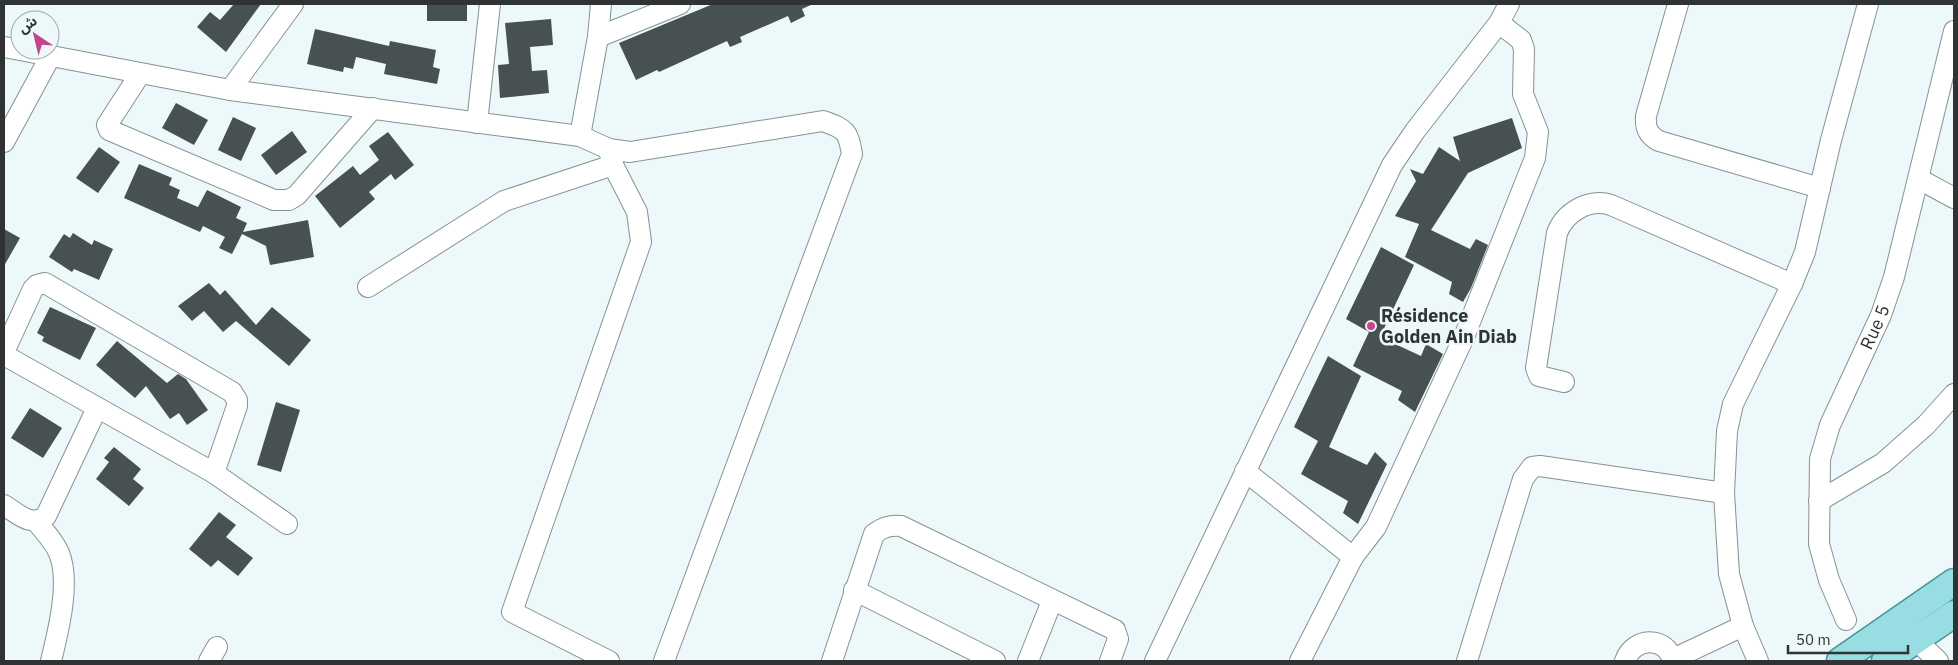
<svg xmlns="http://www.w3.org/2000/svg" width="1958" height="665" viewBox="0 0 1958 665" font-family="'IBM Plex Sans','Noto Sans Arabic',sans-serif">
	<rect width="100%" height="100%" fill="#ecf8f9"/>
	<path fill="#475151" d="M234 4H261L226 52 197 27 210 12 220 20Z
		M427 4H467V21H427Z
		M713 4H813L802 9 805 16 791 23 788 16 740 37 742 42 730 47 727 41 659 72 657 70 636 80 619 43Z
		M551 19 553 45 530 47 532 71 547 70 549 93 500 98 498 65 509 64 505 23Z
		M315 29 389 46 390 41 436 50 433 67 440 69 437 84 384 74 386 64 356 57 353 69 344 67 343 72 307 64Z
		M176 103 208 120 194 145 162 128Z
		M233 117 256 128 241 161 218 150Z
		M1512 118 1522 148 1468 173 1431 230 1470 249 1476 239 1488 245 1471 288 1463 302 1449 294 1452 282 1405 257 1419 224 1395 216 1416 181 1410 169 1423 174 1439 147 1460 161 1453 137Z
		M292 131 307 152 276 175 261 155Z
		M388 132 414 165 395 180 391 174 369 192 375 199 340 228 315 196 353 166 360 175 379 160 369 146Z
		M99 147 120 162 98 193 76 178Z
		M139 164 172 178 169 185 180 190 177 198 198 207 207 190 241 207 236 218 247 223 243 232 308 220 314 257 270 265 266 246 242 234 232 254 219 248 225 237 203 226 200 232 124 198Z
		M4 229 20 238 4 266Z
		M73 233 92 245 94 240 113 249 99 280 74 269 72 272 49 257 64 234 70 238Z
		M1381 247 1414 265 1380 337 1421 356 1426 344 1443 354 1415 412 1398 400 1402 391 1353 366 1369 332 1346 319Z
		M209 283 220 295 225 290 256 325 272 307 311 340 289 366 236 321 223 332 204 311 192 321 178 306Z
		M50 307 96 328 80 360 42 341 44 337 37 333Z
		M117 341 167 383 178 374 186 379 208 410 187 425 179 413 170 419 146 386 135 398 96 365Z
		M1328 356 1361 376 1329 447 1367 465 1375 452 1387 464 1358 524 1343 513 1348 501 1301 474 1318 441 1294 427Z
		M276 402 300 410 281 472 257 465Z
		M30 408 62 428 43 458 11 438Z
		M114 447 141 469 133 479 144 488 129 506 96 479 109 462 104 458Z
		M219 512 236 525 226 537 253 558 238 576 218 560 211 567 189 549Z"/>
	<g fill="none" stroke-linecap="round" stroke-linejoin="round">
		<defs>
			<g id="minor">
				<path d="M1678 4 1646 116C1645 128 1648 135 1659 141L1820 188"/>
				<path d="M598 37 680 4"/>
				<path d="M4 47 230 90 580 136 609 149 630 152 823 121C846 129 848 131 852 154L664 661"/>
				<path d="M140 74 107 125 109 130 274 200H289L297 195 373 108"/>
				<path d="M230 90 293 4"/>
				<path d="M477 123 490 4"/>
				<path d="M580 136 598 37 601 4"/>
				<path d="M4 142 50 57"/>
				<path d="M1919 179 1954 198"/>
				<path d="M368 287 504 201 613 165 610 154"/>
				<path d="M4 352 33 289 37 285 45 283 232 392 237 400V406L214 473"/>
				<path d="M4 355 214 473 287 524"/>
				<path d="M1564 382 1539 376 1536 368 1557 233C1565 212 1589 198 1611 205L1792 284"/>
				<path d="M1245 471 1353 557"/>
				<path d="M1819 501 1883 463 1926 425 1954 394"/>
				<path d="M4 505C17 513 31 528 46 516L97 408"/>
				<path d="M36 521C44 531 54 541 59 553 71 582 58 632 51 661"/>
				<path d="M854 590 995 661"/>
				<path id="s1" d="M1846 620 1829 580 1819 544 1820 459 1830 425 1881 315 1894 277 1954 31"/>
				<path d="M1916 640 1938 661"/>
				<path d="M1673 659 1743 626"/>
				<path d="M209 661 217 647"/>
				<path d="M609 661 512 612 641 242 637 212 613 165"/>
				<path d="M832 661 874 534C883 527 890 525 901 526L1115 630 1118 639 1110 661"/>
				<path d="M1028 661 1052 601"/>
				<path d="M1155 661 1392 165 1415 131 1499 23 1509 4"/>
				<path d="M1300 661 1353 557 1376 527 1464 337 1535 158 1538 132 1523 94 1524 49 1521 40 1499 23"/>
				<path d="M1467 661 1523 479 1532 467 1540 466 1724 493"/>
				<path d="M1625 661C1633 637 1666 635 1673 661"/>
				<path d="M1758 661 1743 626 1729 574 1724 493 1727 431 1733 404 1792 284 1805 252 1831 140 1868 4"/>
			</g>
			<path id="major" d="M1840 661 1954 582
				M1885 661 1954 614"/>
		</defs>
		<use href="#minor" stroke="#879292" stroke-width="22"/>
		<use href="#major" stroke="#479397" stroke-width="29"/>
		<use href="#minor" stroke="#fff" stroke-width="20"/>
		<use href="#major" stroke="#98dde1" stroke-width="26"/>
	</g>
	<circle fill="#c6438a" stroke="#ecf8f9" stroke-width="2" cx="1371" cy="326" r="5"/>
	<g text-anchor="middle" stroke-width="5" stroke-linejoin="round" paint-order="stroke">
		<g font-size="18" font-weight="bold" fill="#2f3333" stroke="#ecf8f9" text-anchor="start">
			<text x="1381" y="322">Résidence<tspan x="1381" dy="21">Golden Ain Diab</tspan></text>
		</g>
		<g font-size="18" fill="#2f3333" stroke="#ecf8f9">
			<text dy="6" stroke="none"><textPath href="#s1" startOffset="309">Rue 5</textPath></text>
		</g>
	</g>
	<rect width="1958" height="665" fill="none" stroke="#2f3333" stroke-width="10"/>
	<g transform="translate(35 35) rotate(325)"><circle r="24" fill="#ecf8f9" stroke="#a0a9aa"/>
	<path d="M0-4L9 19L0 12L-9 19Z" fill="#c6438a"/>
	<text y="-8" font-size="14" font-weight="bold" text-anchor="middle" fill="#2f3333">ش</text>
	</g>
	<path d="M1788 645v8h120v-8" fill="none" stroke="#2f3333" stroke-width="2.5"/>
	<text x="1796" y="645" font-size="15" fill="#2f3333" stroke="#ecf8f9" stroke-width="4" paint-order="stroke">50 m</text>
</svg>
